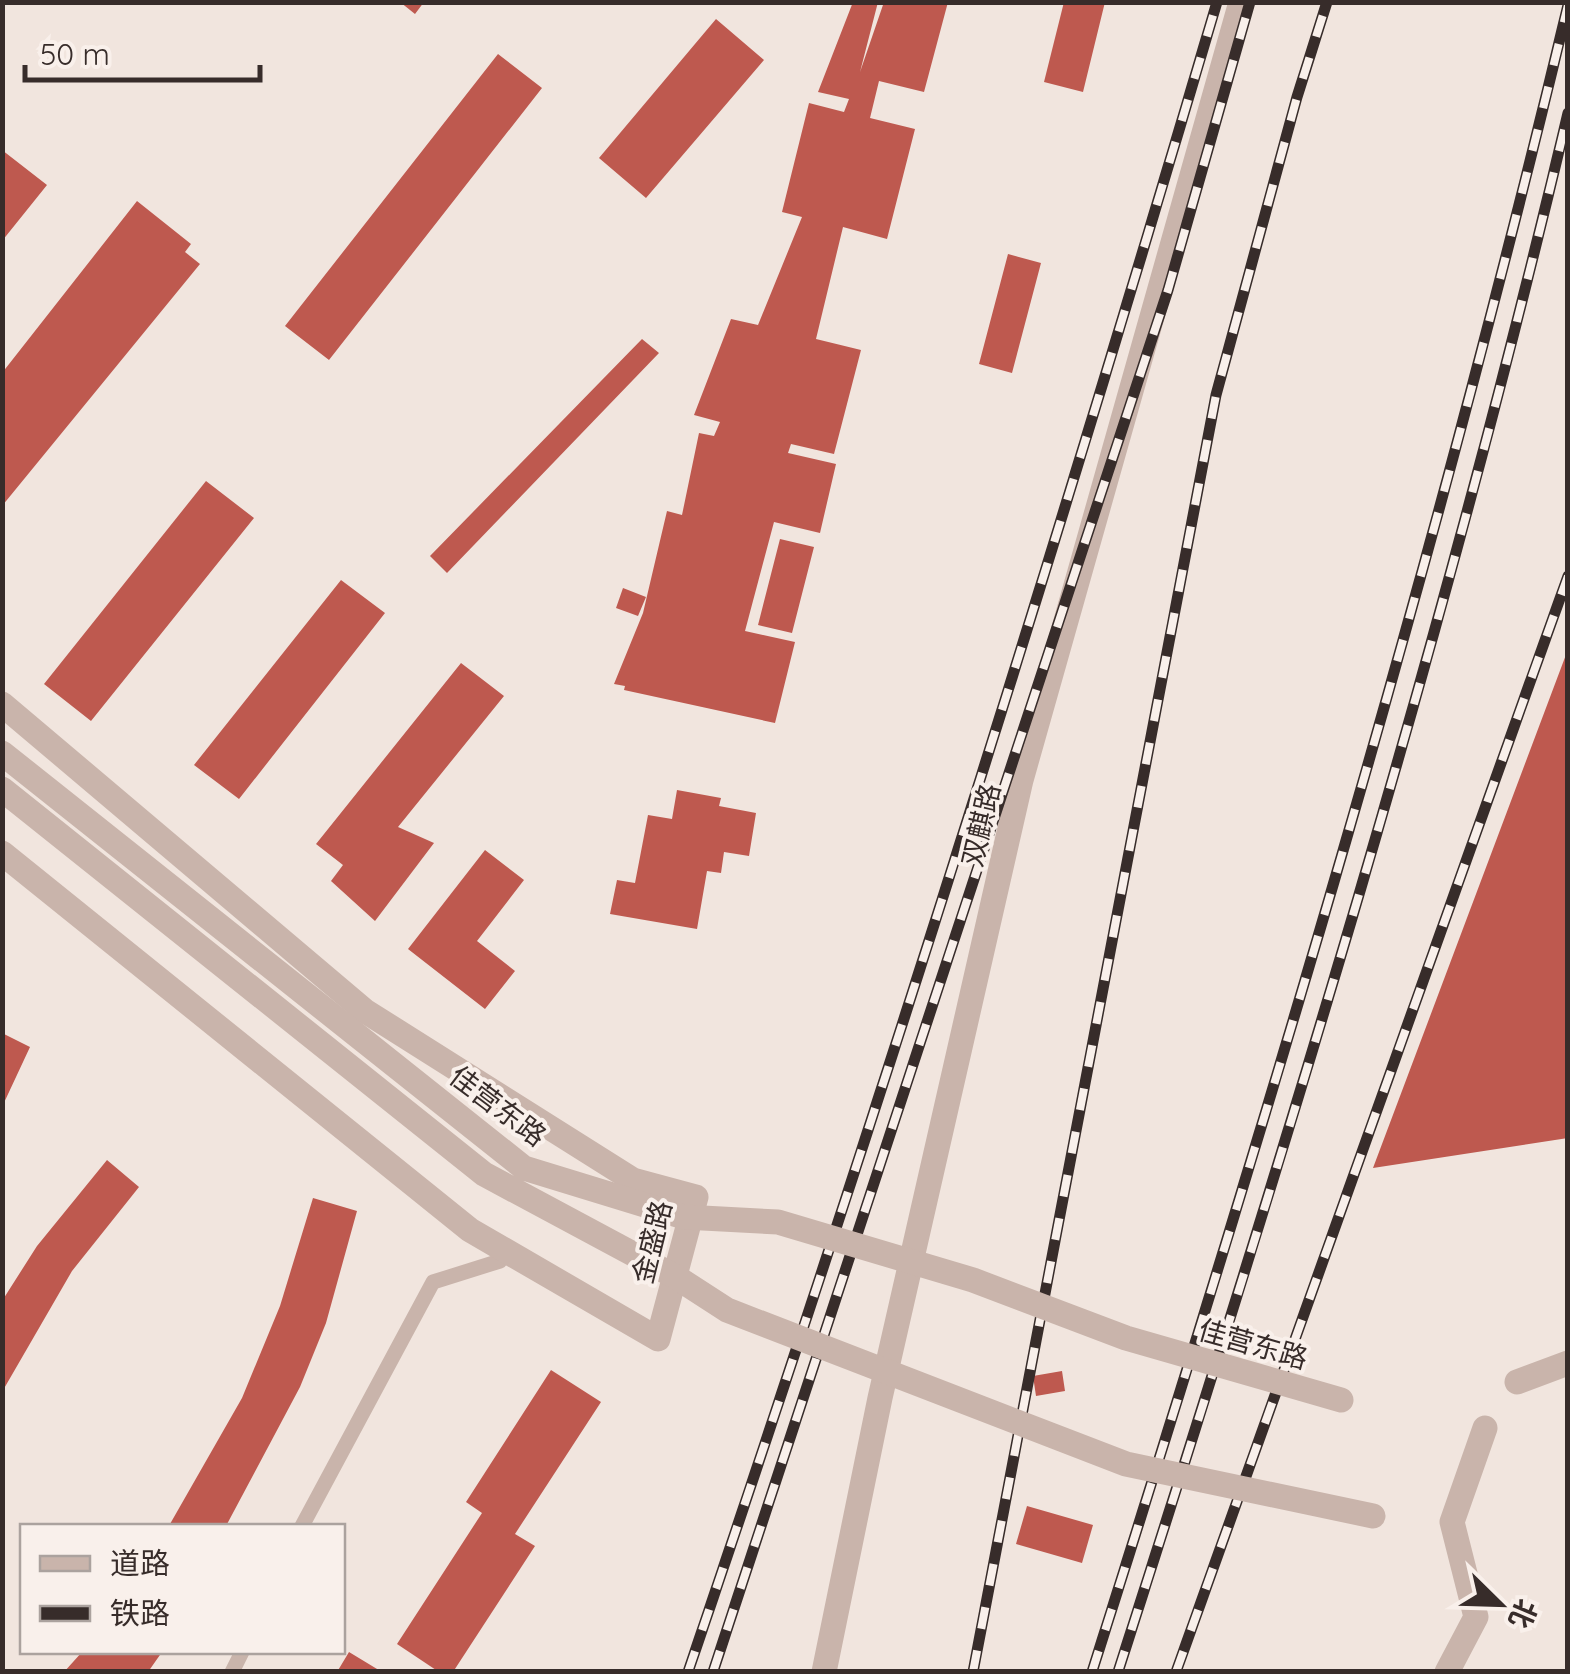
<svg xmlns="http://www.w3.org/2000/svg" width="1570" height="1674" viewBox="0 0 1570 1674" font-family="Quicksand,'Noto Sans SC',sans-serif">
	<rect width="100%" height="100%" fill="#f1e5de"/>
	<path fill="#be594f" d="M400 2H424L415 14Z
		M853 2H878L860 72 884 2H948L924 92 879 81 870 118 915 129 887 239 843 227 816 339 861 350 834 454 791 444 788 453 836 464 820 533 774 522 745 631 795 642 775 723 624 690 625 686 614 684 643 613 667 511 682 515 699 433 714 436 720 422 694 415 731 319 758 325 802 217 782 212 809 103 844 112 849 99 818 92Z
		M1064 2H1105L1083 92 1044 82Z
		M716 19 764 60 646 198 599 158Z
		M498 54 542 88 329 360 285 326Z
		M2 150 47 185 2 241Z
		M137 201 191 244 185 252 200 264 2 506V373Z
		M1008 254 1041 263 1012 373 979 364Z
		M642 339 659 353 447 573 430 556Z
		M206 481 254 518 91 721 44 684Z
		M780 539 814 547 792 633 758 625Z
		M341 580 385 613 239 799 194 765Z
		M623 588 646 597 638 616 616 608Z
		M1567 652 1568 1138 1373 1168Z
		M461 663 504 696 398 827 434 843 375 921 331 881 343 865 316 844Z
		M677 790 721 798 719 806 756 813 749 856 724 852 721 873 707 871 697 929 610 914 617 880 635 883 648 815 672 819Z
		M485 850 524 880 477 941 515 971 485 1009 408 949Z
		M2 1033 30 1047 2 1107Z
		M107 1160 139 1187 72 1271 2 1392V1301L37 1246Z
		M313 1198 357 1211 326 1323 300 1387 226 1526H174L170 1524 242 1398 280 1306Z
		M551 1370 601 1402 515 1534 535 1546 453 1672H439L397 1644 482 1513 466 1502Z
		M1062 1371 1065 1391 1036 1396 1033 1376Z
		M1027 1506 1093 1525 1082 1563 1016 1544Z
		M82 1652H162L148 1672H64Z
		M349 1652 382 1672H337Z"/>
	<g fill="none" stroke-linecap="round" stroke-linejoin="round">
		<path stroke="#c9b4ab" stroke-width="15" d="M302 1526 433 1282 500 1261 496 1245
			M232 1672 242 1652"/>
		<path stroke="#c9b4ab" stroke-width="25" d="M824 1672 880 1398 1021 780 1241 2
			M1447 1672 1476 1617 1452 1522 1485 1428"/>
		<path stroke="#c9b4ab" stroke-width="25" d="M2 704 365 1011 633 1180 696 1197 658 1339 470 1230 2 853
			M1517 1382 1568 1363"/>
		<defs>
			<path id="rail" d="M688 1672C876 1119 1052 562 1217 2
				M713 1672 1168 290 1250 2
				M973 1672 1216 395 1297 97 1327 2
				M1092 1672C1267 1120 1434 568 1568 5
				M1118 1672C1283 1157 1444 639 1568 113
				M1176 1672 1568 576"/>
		</defs>
		<use href="#rail" stroke="#372c2a" stroke-width="11"/>
		<use href="#rail" stroke="#f9f0eb" stroke-width="8" stroke-dasharray="22" stroke-linecap="butt"/>
		<path stroke="#c9b4ab" stroke-width="25" d="M2 753 524 1168 684 1217 778 1222 973 1280 1126 1338 1341 1400
			M2 789 484 1174 676 1277 727 1310 1126 1464 1373 1516"/>
	</g>
	<g text-anchor="middle" stroke-width="8" stroke-linejoin="round" paint-order="stroke">
		<g font-size="28" fill="#372c2a" stroke="#f9f0eb">
			<text transform="translate(981 825) rotate(-77)" y="10">双麒路</text>
			<text transform="translate(498 1106) rotate(37)" y="10">佳营东路</text>
			<text transform="translate(652 1242) rotate(-76)" y="10">金盛路</text>
			<text transform="translate(1253 1344) rotate(16)" y="10">佳营东路</text>
		</g>
	</g>
	<rect width="1570" height="1674" fill="none" stroke="#372c2a" stroke-width="10"/>
	<rect x="20" y="1524" width="325" height="130" fill="#f9f0eb" stroke="#aba29e" stroke-width="2.5"/>
	<rect x="40" y="1556" width="50" height="15" fill="#c9b4ab" stroke="#aba29e" stroke-width="2.5"/>
	<text x="110" y="1574" font-size="30" fill="#372c2a">道路</text>
	<rect x="40" y="1606" width="50" height="15" fill="#372c2a" stroke="#aba29e" stroke-width="2.5"/>
	<text x="110" y="1624" font-size="30" fill="#372c2a">铁路</text>
	<g transform="translate(1500 1604) rotate(113)" stroke="#f9f0eb" stroke-width="8" paint-order="stroke">
	<path d="M0-8L18 38L0 25L-18 38Z" fill="#372c2a"/>
	<text y="-15" font-size="28" font-weight="bold" text-anchor="middle" fill="#372c2a">北</text>
	</g>
	<path d="M25 65v15h235v-15" fill="none" stroke="#372c2a" stroke-width="5"/>
	<text x="40" y="65" font-size="30" fill="#372c2a" stroke="#f9f0eb" stroke-width="8" paint-order="stroke">50 m</text>
</svg>
